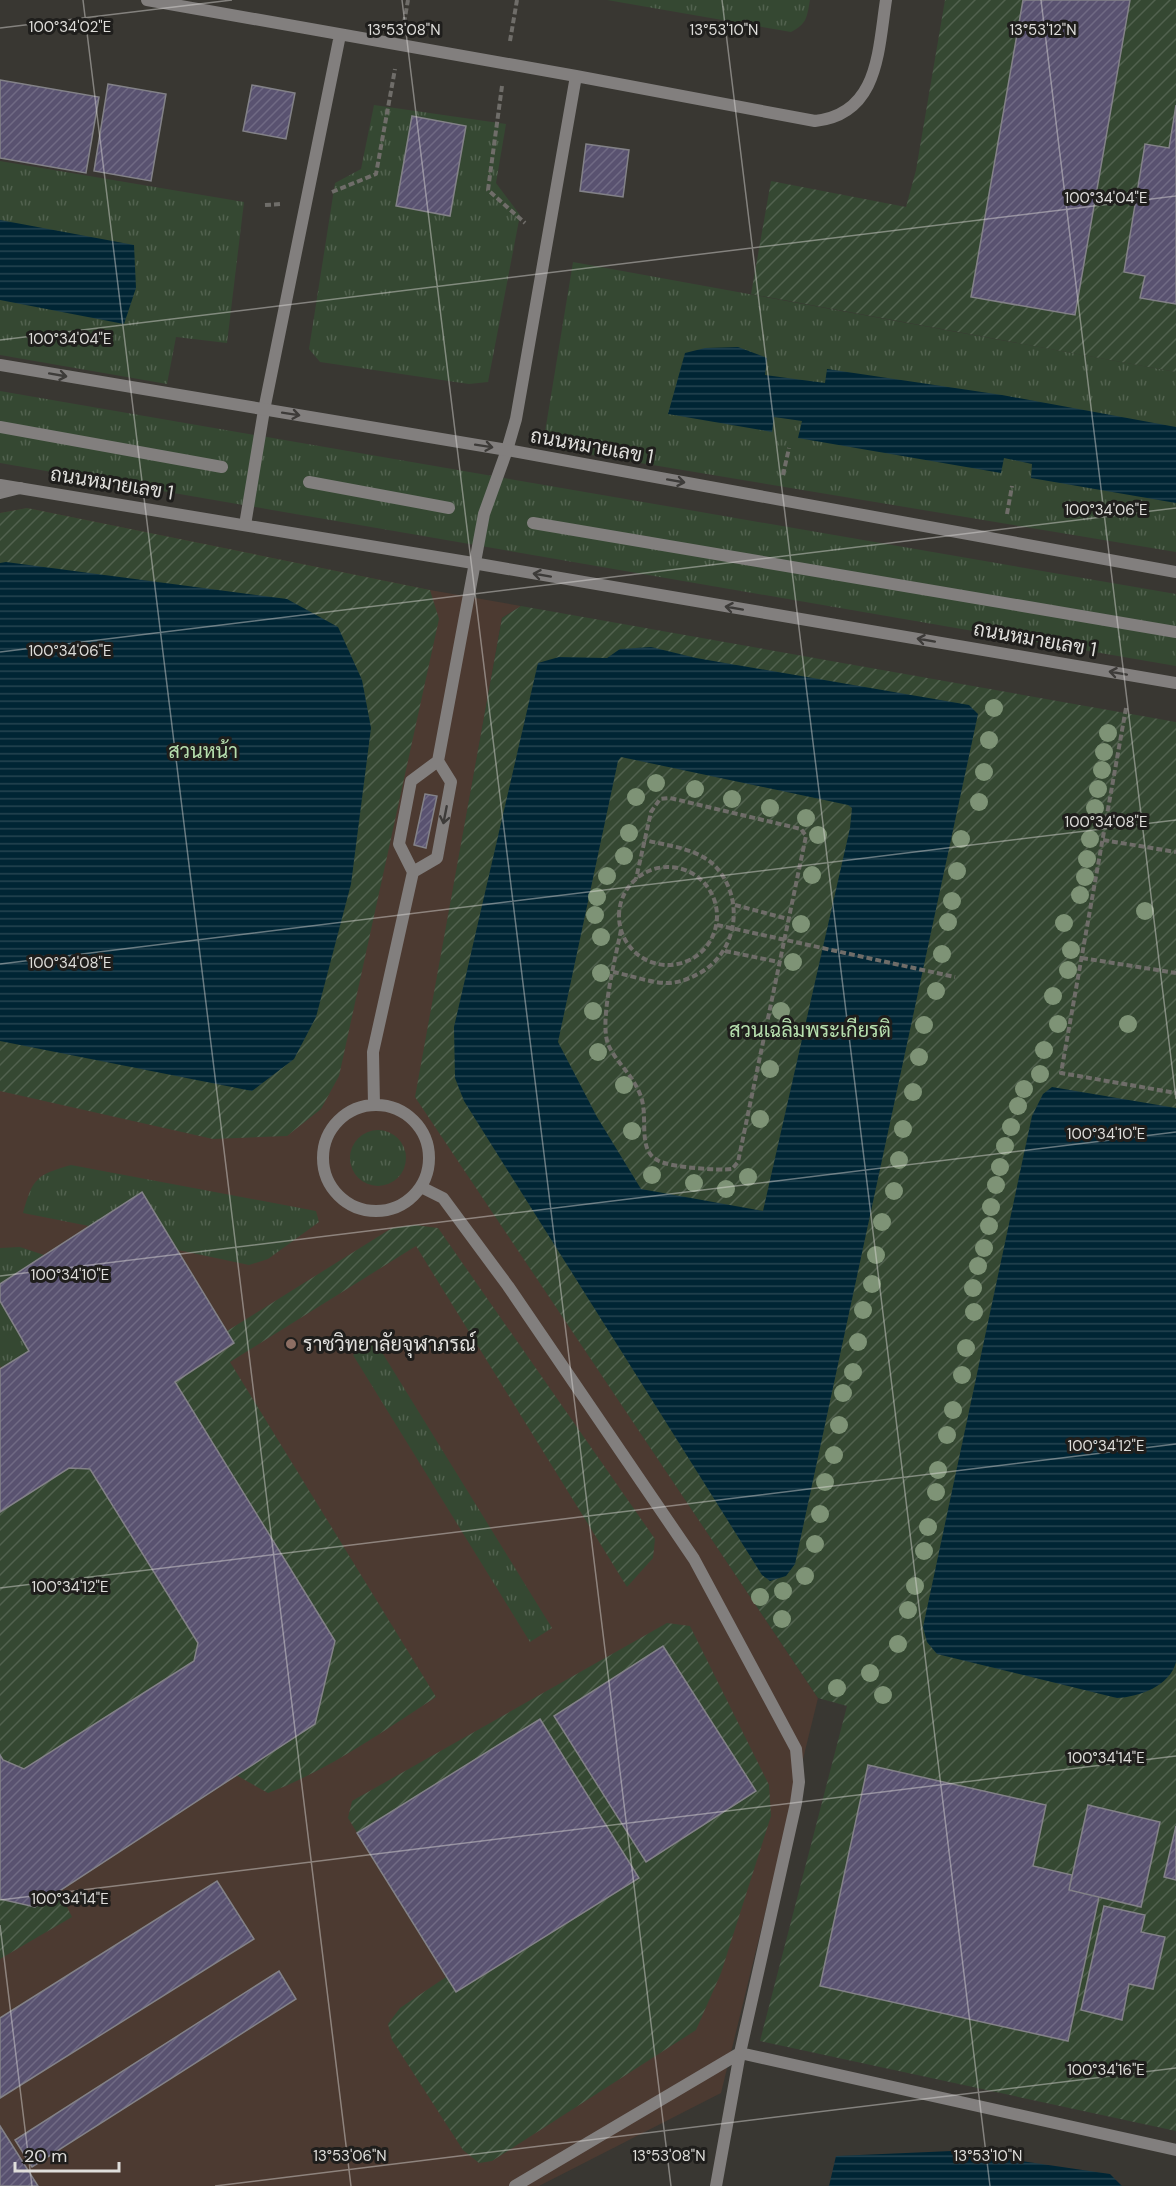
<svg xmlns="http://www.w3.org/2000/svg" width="1176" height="2186" viewBox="0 0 1176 2186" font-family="'DM Sans',Sarabun,sans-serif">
	<defs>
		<pattern id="grass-tufts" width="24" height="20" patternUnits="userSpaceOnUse" patternTransform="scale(1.5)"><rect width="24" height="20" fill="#354832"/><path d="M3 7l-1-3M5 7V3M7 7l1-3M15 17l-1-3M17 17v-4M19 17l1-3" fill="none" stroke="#52624f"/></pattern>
		<pattern id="garden-furrows" width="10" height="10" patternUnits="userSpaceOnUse" patternTransform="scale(1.5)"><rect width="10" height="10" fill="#354832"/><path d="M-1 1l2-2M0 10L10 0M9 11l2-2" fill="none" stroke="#52624f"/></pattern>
		<pattern id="water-rules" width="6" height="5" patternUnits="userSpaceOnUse" patternTransform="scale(1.5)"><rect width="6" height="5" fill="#002534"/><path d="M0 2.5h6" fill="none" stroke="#254451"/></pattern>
		<pattern id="building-hatch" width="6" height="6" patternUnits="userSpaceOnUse" patternTransform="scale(1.5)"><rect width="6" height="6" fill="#595270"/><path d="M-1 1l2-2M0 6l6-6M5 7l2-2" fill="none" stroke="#706a84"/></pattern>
	</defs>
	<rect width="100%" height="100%" fill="#393732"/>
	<path fill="#4c3a31" d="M27 508 430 590 521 606 502 618 416 1097 818 1698 721 2093 539 2186H0V513Z"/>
	<path fill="url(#grass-tufts)" d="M607 0H810C807 17 807 24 791 32Z
		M374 105 506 124 496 183 520 215 488 382 469 384 320 362 309 349 335 183 361 169Z
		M0 161 244 202 227 343 176 337 167 384 0 355Z
		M573 262 1176 372V552L562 450 544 438Z
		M0 391 1176 594V666L0 463Z
		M350 1158a28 28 0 1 1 56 0a28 28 0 1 1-56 0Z
		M71 1165 316 1211 319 1222 268 1259 249 1265 178 1250 89 1226 23 1213C33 1178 36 1175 71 1165Z
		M20 1247 44 1255 0 1284V1248Z
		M0 1301 29 1351 2 1368 0 1366Z
		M375 1341 552 1628 530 1642 353 1355Z"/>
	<path fill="url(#garden-furrows)" d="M945 0H1176V372L751 294 771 181 906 207 916 170Z
		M27 508 430 590 439 619 339 1076 321 1109 287 1136 213 1139 0 1091V513Z
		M521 606 1176 722V2131L760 2041 847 1706 818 1698 415 1097 502 618Z
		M415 1225 438 1228 655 1539 653 1558 627 1587 416 1246 230 1362 436 1697C382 1732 329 1770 268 1793L236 1775 315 1724 335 1641 175 1382 234 1344 227 1331 392 1228Z
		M69 1468 90 1469 198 1643 194 1661 24 1769 3 1760 0 1755V1512Z
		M667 1623 690 1626 769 1785 771 1816 721 1973 696 2030 492 2161 479 2163 463 2150 392 2040 388 2024 400 2008 446 1977 348 1818 352 1801Z
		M59 1891 72 1917 0 1959V1899L35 1906Z"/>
	<path fill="url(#water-rules)" fill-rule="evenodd" d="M0 220 134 245 136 288 124 324 0 300Z
		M738 347 767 358 765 375 825 383 827 369 1002 395 1176 427V503L1031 478 1032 464 1004 458 1001 473 798 438 802 421 774 417 772 432 668 414 685 353 705 348Z
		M6 562 287 599 338 627 362 680 371 728 351 884 316 1017 294 1059 252 1091 0 1041V563Z
		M651 647 696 658 969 705 978 714 795 1564 786 1576 770 1581 762 1575 464 1101 455 1078 454 1027 538 663 559 657 607 658 620 649ZM621 757 848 805 852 808 850 828 763 1211 641 1189 597 1117 558 1042 618 761Z
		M1052 1087 1176 1108V1662C1170 1686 1139 1697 1117 1698L937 1654 927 1642 923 1627 1032 1116 1043 1094Z
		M952 2151 1110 2174 1122 2186H829L836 2156Z"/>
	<path fill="url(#building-hatch)" stroke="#838288" stroke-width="1.5" d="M1023 0H1130L1075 315 971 297Z
		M0 80 99 97 86 173 0 158Z
		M108 84 166 94 151 181 94 171Z
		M252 85 295 93 286 139 243 131Z
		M1176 105V304L1140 298 1145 276 1124 272 1145 144 1169 148Z
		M412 116 466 126 450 216 396 206Z
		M586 144 629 150 623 197 580 191Z
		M425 794 437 796 426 848 414 845Z
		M142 1192 234 1343 175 1382 335 1641 315 1724 35 1907 0 1899V1755L3 1760 24 1769 194 1661 198 1643 90 1469 69 1468 0 1512V1369L29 1351 0 1301V1284Z
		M663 1646 756 1791 646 1862 554 1716Z
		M540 1719 639 1878 456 1992 357 1833Z
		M868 1765 1046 1805 1033 1866 1072 1875 1069 1890 1099 1897 1068 2041 820 1986Z
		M1088 1805 1160 1822 1141 1907 1069 1890Z
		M1176 1826V1880L1164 1877Z
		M217 1881 254 1939 0 2098V2018Z
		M1104 1906 1145 1915 1141 1932 1165 1937 1153 1989 1129 1984 1122 2020 1081 2010Z
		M279 1971 296 1999 32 2167 15 2140Z
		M0 2126 38 2186H0Z"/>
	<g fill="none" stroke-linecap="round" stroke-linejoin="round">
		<path stroke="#6f6d69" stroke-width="4" stroke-dasharray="6 3" stroke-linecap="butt" d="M404 23 408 0
			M510 41 517 0
			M502 86 488 190 525 223
			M332 192 376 174 395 69
			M265 205 282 204
			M783 475 789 448
			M1007 514 1012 486
			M1126 708 1061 1073 1176 1093
			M1103 840 1176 852
			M619 916a49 49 0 1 1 98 0a49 49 0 1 1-98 0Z
			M735 905 788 919
			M717 925 955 977
			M621 930C616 956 599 1020 608 1044 615 1061 632 1074 640 1094 646 1109 643 1124 645 1139 646 1149 650 1157 659 1161 670 1167 718 1171 732 1169L738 1162 806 836 801 829 670 798 660 799 651 812 636 879
			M725 951 779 962
			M1082 958 1176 973
			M613 972C630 975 650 983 667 983 678 983 689 979 698 974 738 953 746 898 714 865 696 848 668 846 645 840"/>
		<path stroke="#827f7e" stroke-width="12" d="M147 0 576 76 815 121C879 114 878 51 886 0
			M0 493 20 488
			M245 525 264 410 340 35
			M413 872 437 858 451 782 438 761 484 514 507 450 516 419 576 76
			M374 1105 373 1052 413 872 399 844 411 781 438 761
			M323 1158a53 53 0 1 1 106 0a53 53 0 1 1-106 0Z
			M421 1187 443 1198 508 1286 694 1559 796 1749 799 1782 796 1803 740 2053 716 2186
			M515 2186 740 2053 1176 2150"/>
		<path stroke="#827f7e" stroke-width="12" d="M0 365 507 450 1176 572
			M0 427 222 467
			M309 482 449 508
			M0 485 473 563 1176 683
			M533 523 1176 632"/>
	</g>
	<g fill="#7e9376">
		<circle cx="994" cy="708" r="9"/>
		<circle cx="1108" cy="733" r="9"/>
		<circle cx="989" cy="740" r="9"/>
		<circle cx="1104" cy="752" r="9"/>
		<circle cx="1102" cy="770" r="9"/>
		<circle cx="984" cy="772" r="9"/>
		<circle cx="656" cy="783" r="9"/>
		<circle cx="695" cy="789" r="9"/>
		<circle cx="1098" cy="789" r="9"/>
		<circle cx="636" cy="797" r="9"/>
		<circle cx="732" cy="799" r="9"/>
		<circle cx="979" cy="802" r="9"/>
		<circle cx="770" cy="808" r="9"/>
		<circle cx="1095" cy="808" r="9"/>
		<circle cx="806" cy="818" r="9"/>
		<circle cx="629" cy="833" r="9"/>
		<circle cx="818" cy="835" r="9"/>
		<circle cx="961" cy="839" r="9"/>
		<circle cx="1090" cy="839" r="9"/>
		<circle cx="624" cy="856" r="9"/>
		<circle cx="1087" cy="859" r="9"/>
		<circle cx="957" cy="871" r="9"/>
		<circle cx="812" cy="875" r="9"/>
		<circle cx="607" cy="876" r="9"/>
		<circle cx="1085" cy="877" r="9"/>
		<circle cx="1080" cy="895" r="9"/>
		<circle cx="597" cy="897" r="9"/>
		<circle cx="952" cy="901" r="9"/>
		<circle cx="1145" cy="911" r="9"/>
		<circle cx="595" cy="915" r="9"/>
		<circle cx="948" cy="922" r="9"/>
		<circle cx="1064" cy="923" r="9"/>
		<circle cx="801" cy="924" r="9"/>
		<circle cx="601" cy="937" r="9"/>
		<circle cx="1071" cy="950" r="9"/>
		<circle cx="942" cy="954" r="9"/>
		<circle cx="793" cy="962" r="9"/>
		<circle cx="1068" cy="970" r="9"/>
		<circle cx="601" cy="973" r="9"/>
		<circle cx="936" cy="991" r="9"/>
		<circle cx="1053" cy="996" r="9"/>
		<circle cx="593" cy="1011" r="9"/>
		<circle cx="781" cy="1011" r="9"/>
		<circle cx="1058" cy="1024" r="9"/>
		<circle cx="1128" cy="1024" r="9"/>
		<circle cx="924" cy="1025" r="9"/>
		<circle cx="1044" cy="1050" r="9"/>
		<circle cx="598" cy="1052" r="9"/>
		<circle cx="919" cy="1057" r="9"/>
		<circle cx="770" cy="1069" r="9"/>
		<circle cx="1040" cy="1074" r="9"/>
		<circle cx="624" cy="1085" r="9"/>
		<circle cx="1024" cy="1089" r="9"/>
		<circle cx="913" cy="1092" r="9"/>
		<circle cx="1018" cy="1106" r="9"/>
		<circle cx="760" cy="1119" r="9"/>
		<circle cx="1011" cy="1127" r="9"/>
		<circle cx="903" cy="1129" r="9"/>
		<circle cx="632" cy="1131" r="9"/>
		<circle cx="1005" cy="1146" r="9"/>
		<circle cx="899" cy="1160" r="9"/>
		<circle cx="1000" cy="1167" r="9"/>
		<circle cx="652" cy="1175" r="9"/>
		<circle cx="748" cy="1177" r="9"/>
		<circle cx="694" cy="1183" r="9"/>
		<circle cx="996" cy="1185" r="9"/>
		<circle cx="726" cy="1189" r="9"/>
		<circle cx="894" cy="1191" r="9"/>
		<circle cx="991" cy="1207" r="9"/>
		<circle cx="882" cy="1222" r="9"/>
		<circle cx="989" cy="1226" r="9"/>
		<circle cx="984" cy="1248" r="9"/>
		<circle cx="876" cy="1255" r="9"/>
		<circle cx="978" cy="1266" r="9"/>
		<circle cx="872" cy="1284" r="9"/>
		<circle cx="973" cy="1288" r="9"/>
		<circle cx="863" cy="1310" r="9"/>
		<circle cx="974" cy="1312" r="9"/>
		<circle cx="858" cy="1342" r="9"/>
		<circle cx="966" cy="1348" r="9"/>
		<circle cx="853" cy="1372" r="9"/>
		<circle cx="962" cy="1375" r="9"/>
		<circle cx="843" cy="1393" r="9"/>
		<circle cx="953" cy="1410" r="9"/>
		<circle cx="839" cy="1425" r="9"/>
		<circle cx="947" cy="1435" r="9"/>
		<circle cx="834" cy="1455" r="9"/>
		<circle cx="938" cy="1470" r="9"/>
		<circle cx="825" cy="1482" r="9"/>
		<circle cx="936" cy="1492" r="9"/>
		<circle cx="820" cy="1514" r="9"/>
		<circle cx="928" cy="1527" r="9"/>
		<circle cx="815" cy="1544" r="9"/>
		<circle cx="924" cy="1551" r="9"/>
		<circle cx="805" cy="1576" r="9"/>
		<circle cx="915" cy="1586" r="9"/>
		<circle cx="783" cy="1591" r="9"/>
		<circle cx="760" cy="1597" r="9"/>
		<circle cx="908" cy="1610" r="9"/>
		<circle cx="782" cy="1619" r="9"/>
		<circle cx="898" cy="1644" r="9"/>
		<circle cx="870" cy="1673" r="9"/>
		<circle cx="837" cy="1688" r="9"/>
		<circle cx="883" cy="1695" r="9"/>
	</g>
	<defs><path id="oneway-shaft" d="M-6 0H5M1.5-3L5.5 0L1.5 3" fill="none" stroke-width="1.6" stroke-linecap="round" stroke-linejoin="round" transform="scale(1.5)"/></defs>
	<g stroke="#3d3b39">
		<use href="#oneway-shaft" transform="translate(58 375) rotate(10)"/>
		<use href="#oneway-shaft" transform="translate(291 414) rotate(9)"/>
		<use href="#oneway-shaft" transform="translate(484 446) rotate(9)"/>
		<use href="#oneway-shaft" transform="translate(676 481) rotate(10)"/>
		<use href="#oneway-shaft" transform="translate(542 575) rotate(-170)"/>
		<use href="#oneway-shaft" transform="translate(734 608) rotate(-170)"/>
		<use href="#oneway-shaft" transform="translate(926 640) rotate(-170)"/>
		<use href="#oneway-shaft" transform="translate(1118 673) rotate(-170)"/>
		<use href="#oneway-shaft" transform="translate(445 815) rotate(101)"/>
	</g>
	<path fill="none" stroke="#dfdedb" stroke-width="1.5" stroke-opacity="0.45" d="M83 0 351 2186M402 0 671 2186M722 0 990 2186M1041 0 1176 1099M0 28 232 0M0 340 1176 196M0 652 1176 508M0 964 1176 820M0 1276 1176 1132M0 1588 1176 1444M0 1900 1176 1756M0 1925 32 2186M215 2186 1176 2068"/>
	<circle fill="#8d6e63" stroke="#1f1e1c" stroke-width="2" cx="291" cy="1344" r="6"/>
	<g text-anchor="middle" stroke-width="6" stroke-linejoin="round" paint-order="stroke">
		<g font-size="20" fill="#dfdedb" stroke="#1f1e1c">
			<text transform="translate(592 446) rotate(10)" y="7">ถนนหมายเลข 1</text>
			<text transform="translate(112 483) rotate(9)" y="7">ถนนหมายเลข 1</text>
			<text transform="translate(1035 639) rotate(10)" y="7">ถนนหมายเลข 1</text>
		</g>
		<g font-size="20" fill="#b6dfae" stroke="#1f1e1c">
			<text x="203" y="758">สวนหน้า</text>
			<text x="810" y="1037">สวนเฉลิมพระเกียรติ</text>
		</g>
		<g font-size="20" fill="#dfdedb" stroke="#1f1e1c" text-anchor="start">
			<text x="303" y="1351">ราชวิทยาลัยจุฬาภรณ์</text>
		</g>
	</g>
	<g font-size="15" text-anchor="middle" fill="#dfdedb" stroke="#1f1e1c" stroke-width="6" stroke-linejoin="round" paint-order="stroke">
		<text x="70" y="32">100°34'02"E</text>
		<text x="404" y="35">13°53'08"N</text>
		<text x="724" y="35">13°53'10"N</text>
		<text x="1043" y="35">13°53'12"N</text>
		<text x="1106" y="203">100°34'04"E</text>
		<text x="70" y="344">100°34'04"E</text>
		<text x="1106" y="515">100°34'06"E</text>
		<text x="70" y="656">100°34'06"E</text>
		<text x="1106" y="827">100°34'08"E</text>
		<text x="70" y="968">100°34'08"E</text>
		<text x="1106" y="1139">100°34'10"E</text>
		<text x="70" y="1280">100°34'10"E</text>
		<text x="1106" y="1451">100°34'12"E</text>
		<text x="70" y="1592">100°34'12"E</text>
		<text x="1106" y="1763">100°34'14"E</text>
		<text x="70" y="1904">100°34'14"E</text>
		<text x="1106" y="2075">100°34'16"E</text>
		<text x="350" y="2161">13°53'06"N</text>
		<text x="669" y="2161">13°53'08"N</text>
		<text x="988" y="2161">13°53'10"N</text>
	</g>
	<path d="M15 2162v9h104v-9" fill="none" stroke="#dfdedb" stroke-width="3"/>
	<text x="24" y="2162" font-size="18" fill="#dfdedb" stroke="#1f1e1c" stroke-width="4.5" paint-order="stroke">20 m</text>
</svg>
